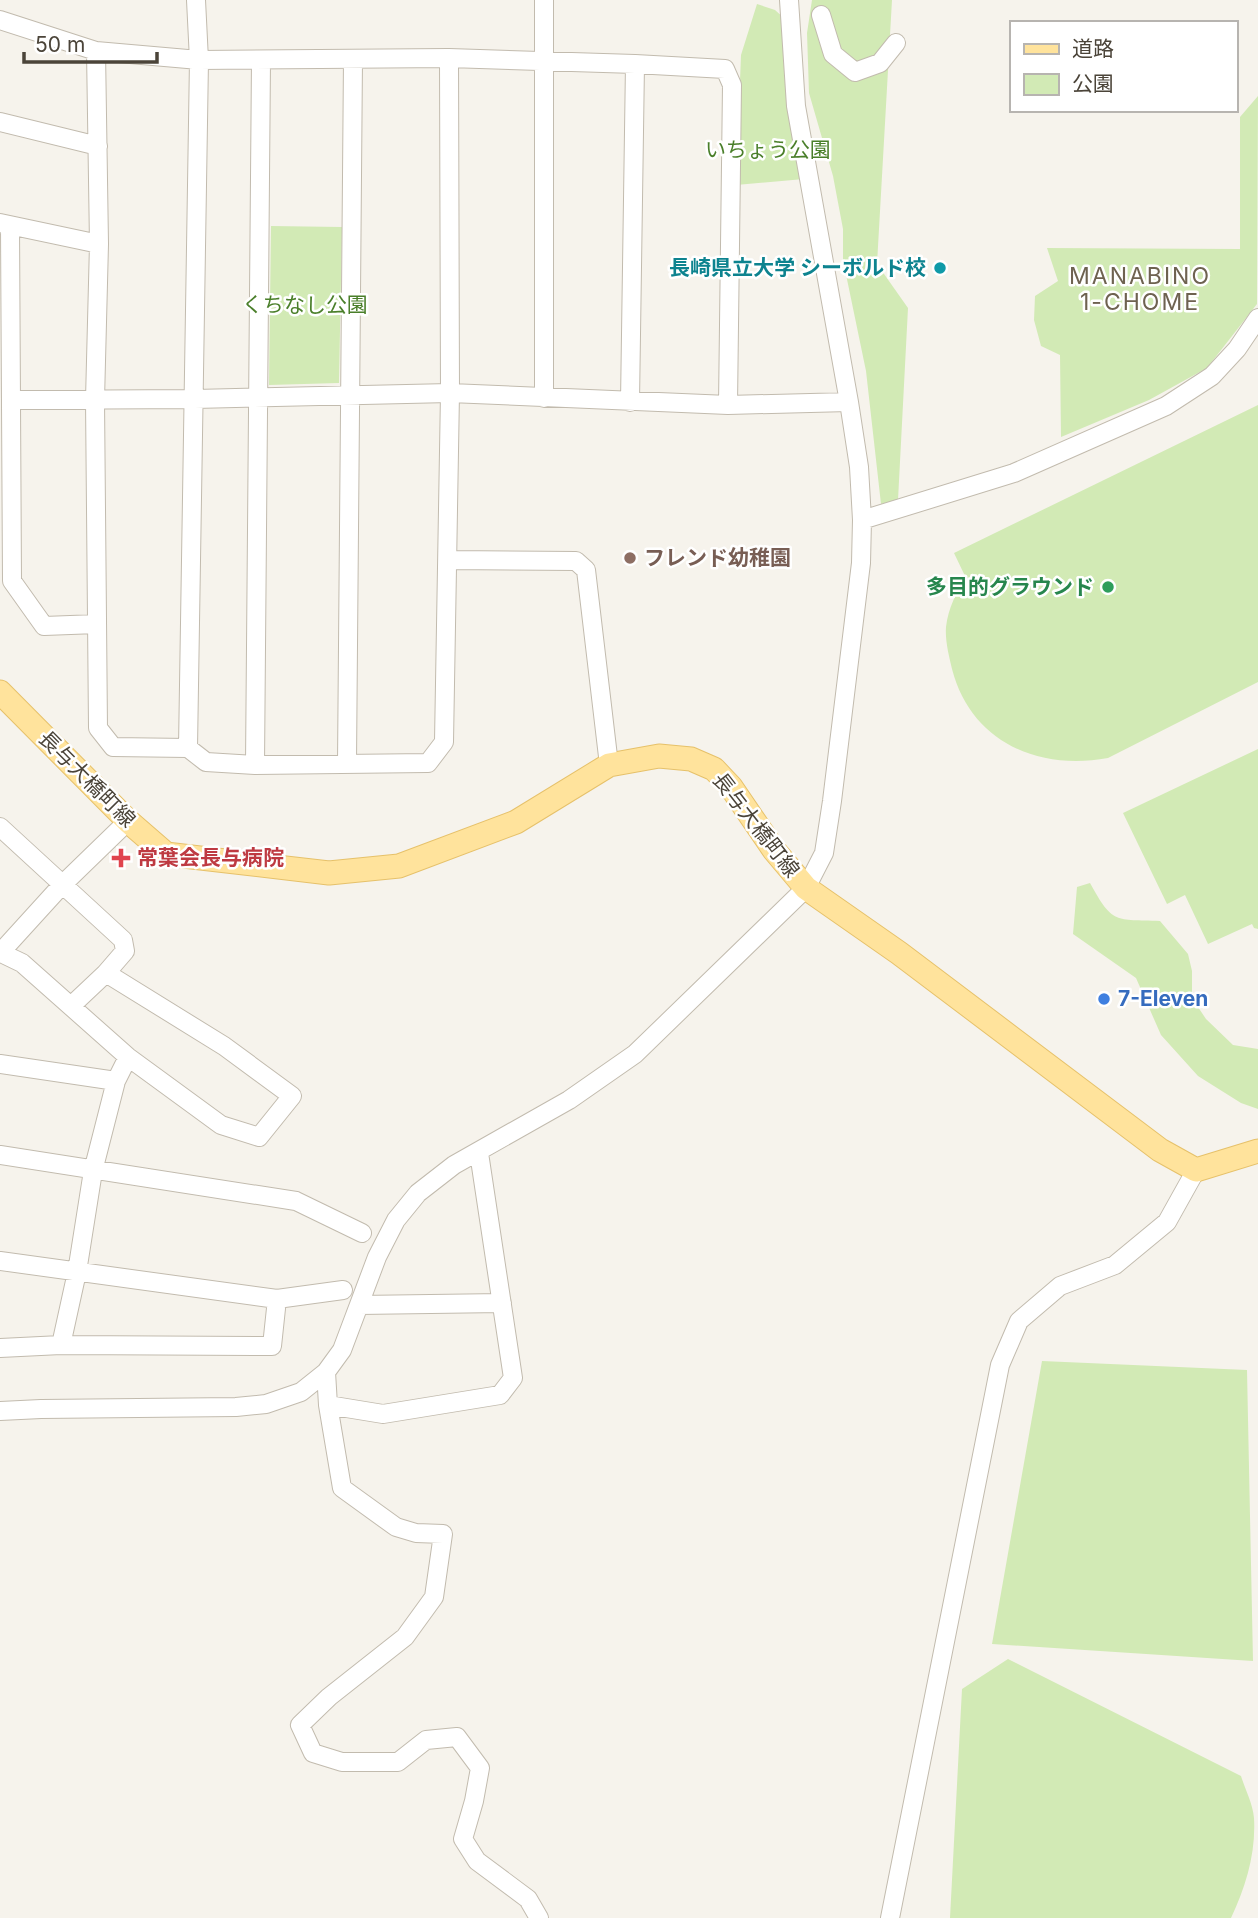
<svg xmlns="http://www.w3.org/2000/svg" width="1258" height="1918" viewBox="0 0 1258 1918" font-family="Inter,'Noto Sans JP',sans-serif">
	<rect width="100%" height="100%" fill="#f6f3ec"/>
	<path fill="#d2eab5" d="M812 0H892L877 264 908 308 898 500 881 504 866 371 843 260V229L833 176 809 93 807 33Z
		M757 4 775 10 785 19 804 179 736 185 741 55Z
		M1258 96 1257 304 1207 368 1149 400 1061 437 1060 355 1041 346 1034 320 1035 296 1058 281 1047 248 1240 249V117Z
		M271 226 342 227 339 383 269 385Z
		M1258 405V682L1108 758C1038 771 971 742 952 669 949 656 945 641 946 627 948 608 957 592 965 576L954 553Z
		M1258 749V929L1254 928 1252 924 1208 944 1185 895 1167 904 1123 813Z
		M1090 883C1113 925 1115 919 1160 921L1188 954 1192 971V998L1206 1019 1233 1045 1258 1049V1109L1241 1103 1198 1076 1161 1035 1136 978 1073 934 1077 887Z
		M1042 1361 1247 1370 1253 1661 992 1644Z
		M1008 1659 1241 1776C1245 1789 1253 1804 1254 1818 1256 1853 1246 1886 1231 1918H950L962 1689Z"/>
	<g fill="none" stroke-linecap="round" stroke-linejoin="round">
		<defs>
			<path id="minor" d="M544 0V398
				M821 15 833 54 855 72 880 63 896 43
				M0 20 96 51
				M449 58 450 393 444 742 428 763 255 765 206 762 188 748 113 747 98 728 95 400 99 244 96 51 199 60 449 58 635 64 725 69 732 85 728 405
				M0 122 98 146
				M0 223 99 244
				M10 226 12 581 44 626 97 624
				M11 400 195 399 450 393 728 405 849 402
				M630 402 635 64
				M862 520 1014 473 1166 406 1212 376 1237 349 1258 318
				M448 560 576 561 586 570 609 765
				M188 748 199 60 196 0
				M347 763 353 59
				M255 765 261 60
				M0 827 123 940 125 951 106 973
				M0 953 61 886 128 821
				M1 953 22 963 128 1057 221 1125 259 1137 292 1096 224 1046 106 973 71 1006
				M0 1064 116 1081 128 1057
				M0 1155 296 1201 362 1233
				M0 1261 277 1299 343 1290
				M359 1305 502 1303
				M61 1345 77 1272 93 1171 116 1081
				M0 1348 61 1345 272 1346 277 1299
				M326 1372 328 1405 342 1488 396 1527 416 1533 443 1534 434 1597 405 1637 329 1697 300 1725 313 1753 342 1762H398L426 1740 457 1737 480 1768 474 1801 463 1839 477 1861 528 1899 539 1918
				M328 1405 383 1414 500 1395 513 1378 479 1153
				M0 1411 41 1409 236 1407 266 1404 301 1392 326 1372 342 1350 377 1257 396 1220 418 1193 454 1165 569 1100 635 1054 806 888 824 853 832 801 861 563 862 520 859 467 849 402 796 106 789 0
				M890 1918 1000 1365 1019 1321 1060 1286 1115 1265 1167 1222 1196 1170"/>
			<path id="major" d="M0 692 128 821 166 854 329 873 399 866 516 822 609 765 659 756 691 759 714 769 731 787 774 850 806 888 899 953 1160 1150 1196 1170 1258 1151"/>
		</defs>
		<use href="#minor" stroke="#c2bbae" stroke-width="20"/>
		<use href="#major" stroke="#e6c16a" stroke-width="25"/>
		<use href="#minor" stroke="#fff" stroke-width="18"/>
		<use href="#major" stroke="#ffe39c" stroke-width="23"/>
	</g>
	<circle fill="#0f9aa8" stroke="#fff" stroke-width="2.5" cx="940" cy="268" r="7"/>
	<circle fill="#8d6e63" stroke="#fff" stroke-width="2.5" cx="630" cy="558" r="7"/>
	<circle fill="#2e9e5b" stroke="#fff" stroke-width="2.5" cx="1108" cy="587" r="7"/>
	<path fill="#e0444e" stroke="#fff" stroke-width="2.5" d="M117.5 847.5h7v7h7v7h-7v7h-7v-7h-7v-7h7z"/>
	<circle fill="#3f7fe0" stroke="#fff" stroke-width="2.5" cx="1104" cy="999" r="7"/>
	<g text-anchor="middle" stroke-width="5" stroke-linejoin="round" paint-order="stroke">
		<g font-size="21" fill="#4a7f2a" stroke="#fff">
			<text x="768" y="157">いちょう公園</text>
			<text x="305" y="312">くちなし公園</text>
		</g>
		<g font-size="21" font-weight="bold" fill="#0d838f" stroke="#fff" text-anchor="end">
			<text x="926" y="275">長崎県立大学 シーボルド校</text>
		</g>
		<g font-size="21" font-weight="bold" fill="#785e54" stroke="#fff" text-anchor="start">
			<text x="644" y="565">フレンド幼稚園</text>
		</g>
		<g font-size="21" font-weight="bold" fill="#27864d" stroke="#fff" text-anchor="end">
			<text x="1094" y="594">多目的グラウンド</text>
		</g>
		<g font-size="21" fill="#4b4439" stroke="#fff">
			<text transform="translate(87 779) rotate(45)" y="7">長与大橋町線</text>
			<text transform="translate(756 825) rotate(52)" y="7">長与大橋町線</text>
		</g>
		<g font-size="21" font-weight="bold" fill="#be3a42" stroke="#fff" text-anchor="start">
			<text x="137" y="865">常葉会長与病院</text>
		</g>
		<g font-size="21" font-weight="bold" fill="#366cbe" stroke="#fff" text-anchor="start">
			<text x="1118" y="1006">7-Eleven</text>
		</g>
		<g font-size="23" letter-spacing="2" fill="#6e6250" stroke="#fff">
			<text x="1140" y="284">MANABINO<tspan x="1140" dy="26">1-CHOME</tspan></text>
		</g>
	</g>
	<rect x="1010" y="21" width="228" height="91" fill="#ffffff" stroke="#b7b4b0" stroke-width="2"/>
	<rect x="1024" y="44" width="35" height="10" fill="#ffe39c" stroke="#b7b4b0" stroke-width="2"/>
	<text x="1072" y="56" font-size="21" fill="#4b4439">道路</text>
	<rect x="1024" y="74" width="35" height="21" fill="#d2eab5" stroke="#b7b4b0" stroke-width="2"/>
	<text x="1072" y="91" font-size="21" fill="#4b4439">公園</text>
	<path d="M24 52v10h133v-10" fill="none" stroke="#4b4439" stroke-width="3.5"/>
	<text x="35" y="52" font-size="21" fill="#4b4439" stroke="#ffffff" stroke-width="5" paint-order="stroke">50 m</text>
</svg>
